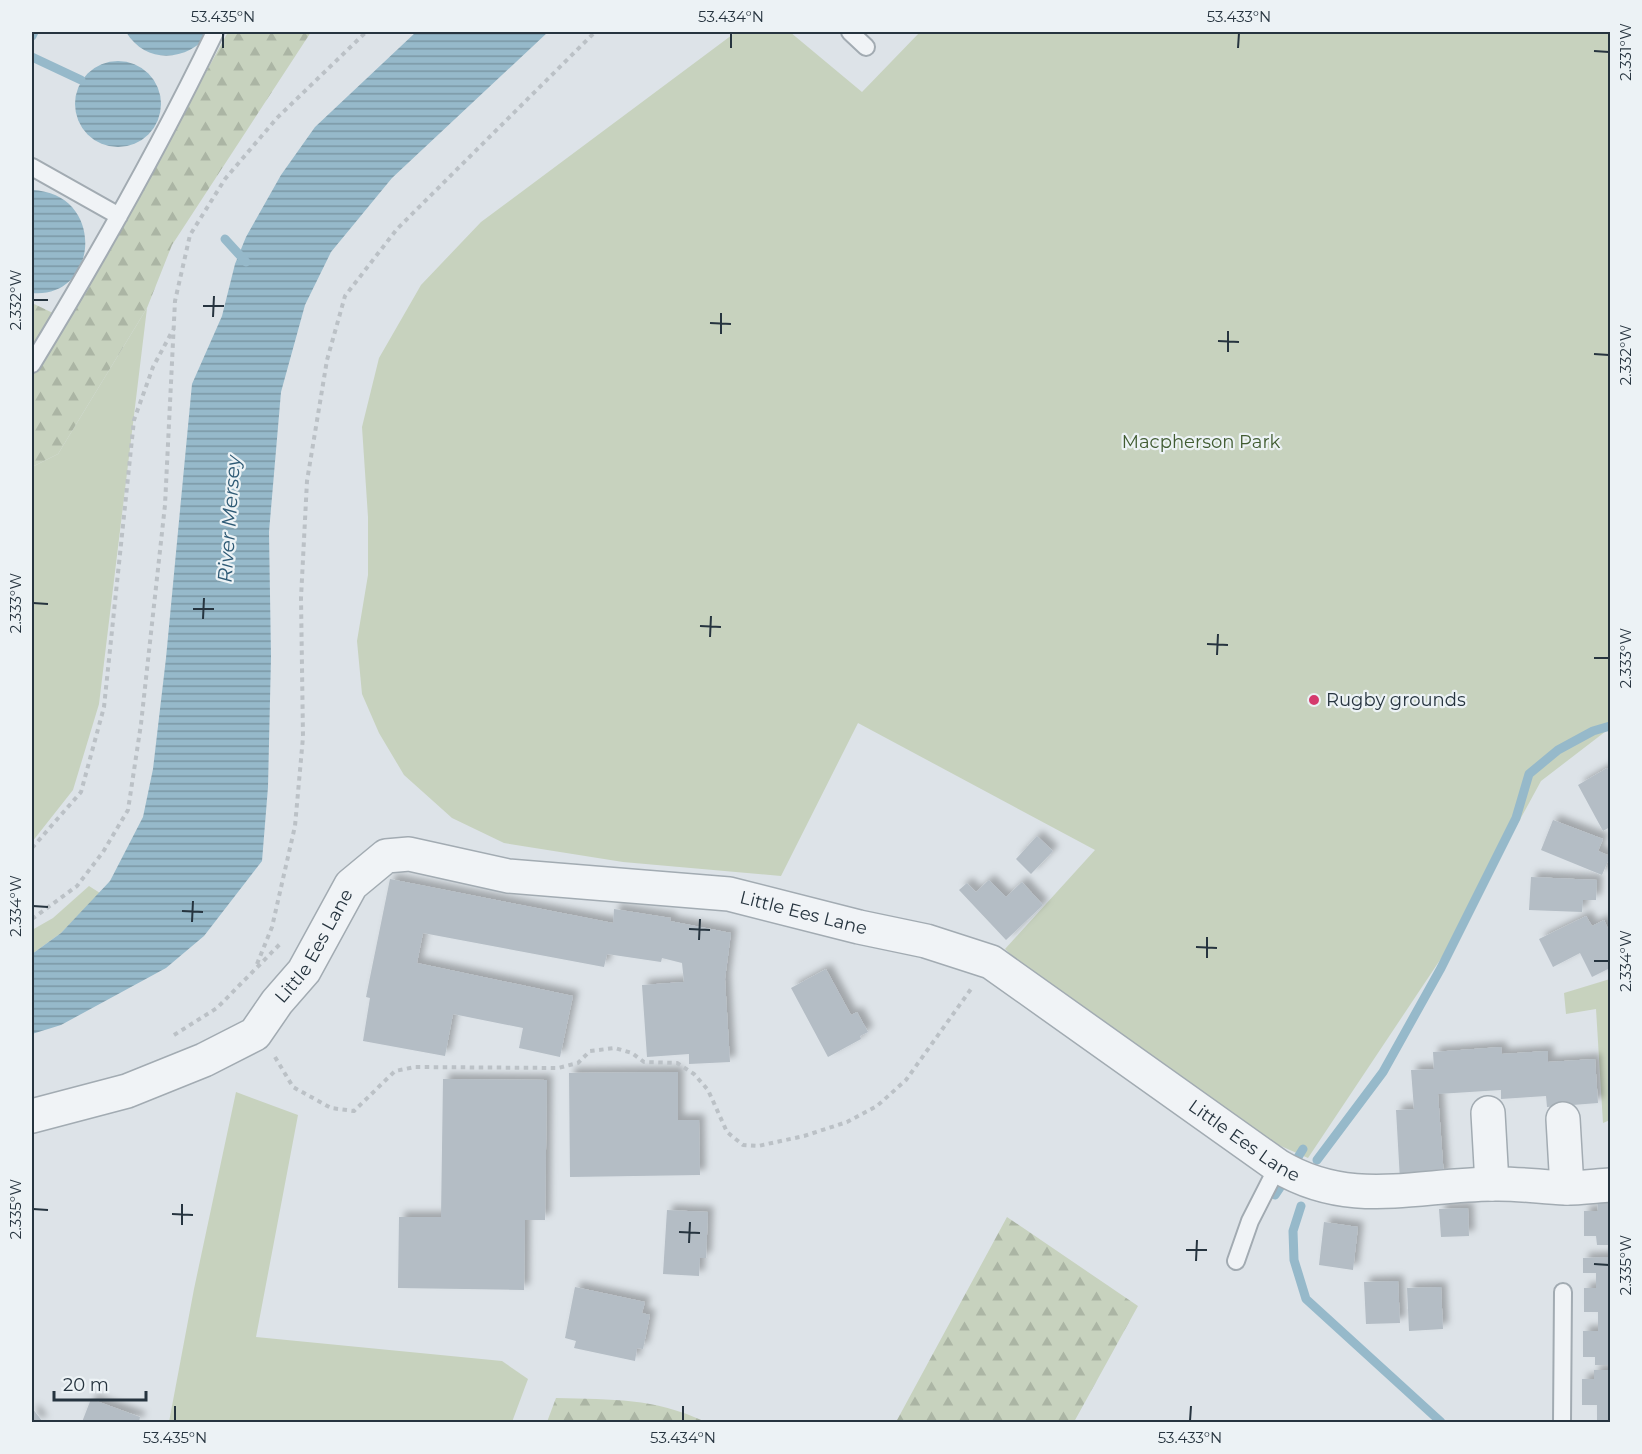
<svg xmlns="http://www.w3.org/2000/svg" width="1642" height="1454" viewBox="0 0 1642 1454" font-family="Montserrat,sans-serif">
	<defs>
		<pattern id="forest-firs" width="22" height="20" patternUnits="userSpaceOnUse" patternTransform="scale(1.5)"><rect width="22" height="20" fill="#c7d2be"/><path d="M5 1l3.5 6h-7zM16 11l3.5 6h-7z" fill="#abb5a4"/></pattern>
		<pattern id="water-rules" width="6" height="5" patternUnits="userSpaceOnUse" patternTransform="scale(1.5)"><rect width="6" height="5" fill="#96b9ca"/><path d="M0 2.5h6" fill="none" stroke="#7a97a5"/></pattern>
		<filter id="shadow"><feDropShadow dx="5.5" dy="-5.5" stdDeviation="3" flood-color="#0004"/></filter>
	</defs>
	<rect width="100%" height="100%" fill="#dde3e8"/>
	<path fill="#c7d2be" d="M736 32H790L862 92 920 32H1610V728L1541 781 1458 933 1308 1158 1274 1143 1056 998 1005 949 1095 850 858 723 781 876 623 862 504 843 452 818 404 775 379 733 362 694 357 641 368 575V517L362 427 379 358 421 285 481 222Z
		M147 308 99 704 73 790 32 842V467L58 454Z
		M89 886 100 893 61 933 32 954V930L53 918Z
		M1610 979V1120L1603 1123 1596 1009 1566 1014 1564 993Z
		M236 1092 298 1115 256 1337 502 1361 528 1379 512 1422H169L194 1289Z"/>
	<path fill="url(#forest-firs)" d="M228 32H311L172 245 147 308 58 454 32 467V376L113 242Z
		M32 303 55 314 32 353Z
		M1007 1217 1138 1306 1074 1422H896Z
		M556 1398C615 1400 651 1397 706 1422H547Z"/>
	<path fill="url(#water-rules)" d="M126 32H211C189 61 147 66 126 32Z
		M416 32H548L392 178 331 252 305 305 281 392 269 532 271 657 268 787 262 861 204 936 166 968 61 1025 32 1034V954L61 933 110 881 143 817 153 769 166 658 192 384 222 316 235 264 246 237 281 175 315 127Z
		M75 104a43 43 0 1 1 86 0a43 43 0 1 1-86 0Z
		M32 190C107 193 99 299 32 293Z"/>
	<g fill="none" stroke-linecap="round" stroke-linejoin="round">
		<path stroke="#96b9ca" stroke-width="9" d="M32 36 34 32
			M32 57 81 80
			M225 239 246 262
			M1317 1160 1383 1072 1441 968 1516 818 1529 774 1558 750 1593 731 1610 726
			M1292 1167 1303 1149
			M1275 1195 1287 1177
			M1301 1206 1293 1231 1294 1260 1306 1299 1441 1422"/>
	</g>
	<path fill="#b4bdc5" filter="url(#shadow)" d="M1607 768 1610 775V827L1603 831 1578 785Z
		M1553 820 1603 839 1598 851 1610 856 1602 875 1541 850Z
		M1037 836 1053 851 1031 874 1016 859Z
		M1531 877 1597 880 1596 900H1583L1582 912 1529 910Z
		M390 879 613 923 614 909 671 918 670 921 731 933 725 979 730 1062 689 1064V1054L647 1057 642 985 684 982 682 963 662 958 661 962 607 954 604 967 423 933 417 963 573 996 560 1057 519 1048 523 1028 453 1014 445 1056 363 1041 370 998 366 997Z
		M989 880 1006 897 1022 882 1043 905 1006 940 959 890 967 883 976 892Z
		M1586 916 1592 926 1604 920 1610 933V968L1592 977 1580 953 1553 967 1539 939Z
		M826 969 851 1015 857 1012 868 1032 860 1036 861 1039 828 1057 791 988Z
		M1501 1047 1502 1054 1548 1051V1062L1595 1059 1598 1103 1547 1107 1546 1096 1501 1099V1090L1438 1094 1444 1177 1400 1180 1396 1110 1414 1109 1411 1070 1434 1069 1433 1052Z
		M678 1072V1120H699L700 1175 570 1177 569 1073Z
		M443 1079 547 1080 545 1220H525L524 1290 398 1288 399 1217H441Z
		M1610 1198V1245H1597L1596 1236H1584V1211H1598L1597 1199Z
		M1468 1208 1469 1236 1441 1237 1439 1209Z
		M667 1210 708 1212 706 1258H700L699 1276 663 1274Z
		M1324 1222 1358 1227 1353 1270 1319 1265Z
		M1610 1257V1365H1595V1357H1583V1331H1598V1312H1584V1288H1596V1273H1583V1258Z
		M1398 1281 1400 1323 1366 1324 1364 1282Z
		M575 1287 645 1302 642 1313 650 1315 643 1349 637 1348 635 1361 574 1348 576 1341 565 1338Z
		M1441 1287 1443 1329 1409 1331 1407 1288Z
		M1594 1370H1610V1422H1597V1405H1582V1379H1594Z
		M91 1399 140 1417 139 1422H82Z
		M32 1408 43 1422H32Z"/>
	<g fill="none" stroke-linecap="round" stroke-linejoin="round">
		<defs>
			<path id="service" d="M850 32 866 47
				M32 167 119 216
				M32 364C98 256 160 146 215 32
				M1236 1261 1250 1221 1278 1166
				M1562 1422 1563 1292"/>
			<g id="minor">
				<path d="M1488 1113 1492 1184"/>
				<path id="s1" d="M32 1116 127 1091 204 1060 255 1034 277 1002 304 971 351 885 386 856 409 854 508 876 729 894 859 927 926 941 991 962 1278 1166C1350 1209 1415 1185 1492 1184 1516 1183 1541 1187 1565 1188 1580 1188 1595 1186 1610 1185"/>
				<path d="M1563 1119 1567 1188"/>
			</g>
		</defs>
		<use href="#service" stroke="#a2abb2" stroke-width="20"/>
		<use href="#minor" stroke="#a2abb2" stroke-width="36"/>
		<path stroke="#bbc1c6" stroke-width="4" stroke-dasharray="4.5 4.5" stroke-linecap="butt" d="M32 848 81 792 104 707 134 420 153 367 174 328
			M32 919 77 886 103 852 128 810 141 724 165 505 175 301 190 235 225 179 277 118 366 32
			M257 964 272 927 295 826 303 737 301 598 307 481 327 360 345 296 397 229 595 32
			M174 1035 217 1008 281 943
			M275 1057 293 1087 331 1108 354 1111 395 1071 415 1067 558 1068 578 1063 590 1051 615 1048 632 1053 644 1062 677 1063 694 1074 708 1090 727 1132 743 1145 758 1146 804 1136 847 1122 877 1106 906 1080 971 989"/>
		<use href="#service" stroke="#f0f3f6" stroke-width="16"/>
		<use href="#minor" stroke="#f0f3f6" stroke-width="33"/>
	</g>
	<path fill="none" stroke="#26343f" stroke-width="2" d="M223 48V33M731 48V33M1238 48 1239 33M1594 51 1609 52M33 300H48M203 306H224M213 317 214 296M710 323 731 324M721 334V313M1218 341 1239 342M1228 352V331M1594 354 1609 355M33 603 48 604M193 609H214M203 619 204 598M700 626 721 627M710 637 711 616M1207 644 1228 645M1217 655 1218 634M1594 658H1609M33 906 48 907M182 911 203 912M192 922 193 901M689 929 710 930M699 940 700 919M1196 947 1217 948M1207 958V937M1594 961H1609M33 1209 48 1210M172 1214 193 1215M182 1225V1204M679 1232 700 1233M689 1243 690 1222M1186 1250H1207M1196 1261 1197 1240M1594 1264 1609 1265M175 1421V1406M683 1421V1406M1190 1421 1191 1406"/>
	<circle fill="#d53a6d" stroke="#ecf2f5" stroke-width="2" cx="1314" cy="700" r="6"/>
	<g text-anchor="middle" stroke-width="4.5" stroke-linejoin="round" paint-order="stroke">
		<g font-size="18" fill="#415c32" stroke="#ecf2f5">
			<text x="1201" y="448">Macpherson Park</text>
		</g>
		<g font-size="18" fill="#26343f" stroke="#ecf2f5" text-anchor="start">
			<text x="1326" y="706">Rugby grounds</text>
		</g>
		<g font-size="18" fill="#26343f" stroke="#ecf2f5">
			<text dy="6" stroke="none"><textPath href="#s1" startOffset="885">Little Ees Lane</textPath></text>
			<text dy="6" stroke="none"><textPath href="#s1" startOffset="345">Little Ees Lane</textPath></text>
			<text dy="6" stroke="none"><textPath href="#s1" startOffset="1389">Little Ees Lane</textPath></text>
		</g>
		<g font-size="20" font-style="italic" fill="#2e5a75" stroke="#ecf2f5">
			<text transform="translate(229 519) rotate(-86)" y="7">River Mersey</text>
		</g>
	</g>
	<rect width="1642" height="1454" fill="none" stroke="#ecf2f5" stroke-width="66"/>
	<path d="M54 1391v9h92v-9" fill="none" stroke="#26343f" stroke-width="3"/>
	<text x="63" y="1391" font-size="18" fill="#26343f" stroke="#ecf2f5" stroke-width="4.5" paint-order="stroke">20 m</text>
	<rect x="33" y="33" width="1576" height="1388" fill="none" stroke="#26343f" stroke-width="2"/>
	<g font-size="15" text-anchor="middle" fill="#26343f">
		<text x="223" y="22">53.435°N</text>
		<text x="731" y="22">53.434°N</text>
		<text x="1239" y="22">53.433°N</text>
		<text transform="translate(1626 52) rotate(-90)" y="5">2.331°W</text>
		<text transform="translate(16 300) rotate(-90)" y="5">2.332°W</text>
		<text transform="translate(1626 355) rotate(-90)" y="5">2.332°W</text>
		<text transform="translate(16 603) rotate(-90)" y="5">2.333°W</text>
		<text transform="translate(1626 658) rotate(-90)" y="5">2.333°W</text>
		<text transform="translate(16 906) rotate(-90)" y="5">2.334°W</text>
		<text transform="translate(1626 961) rotate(-90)" y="5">2.334°W</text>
		<text transform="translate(16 1209) rotate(-90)" y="5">2.335°W</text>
		<text transform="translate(1626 1265) rotate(-90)" y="5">2.335°W</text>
		<text x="175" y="1443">53.435°N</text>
		<text x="683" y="1443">53.434°N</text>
		<text x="1190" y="1443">53.433°N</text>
	</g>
</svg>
